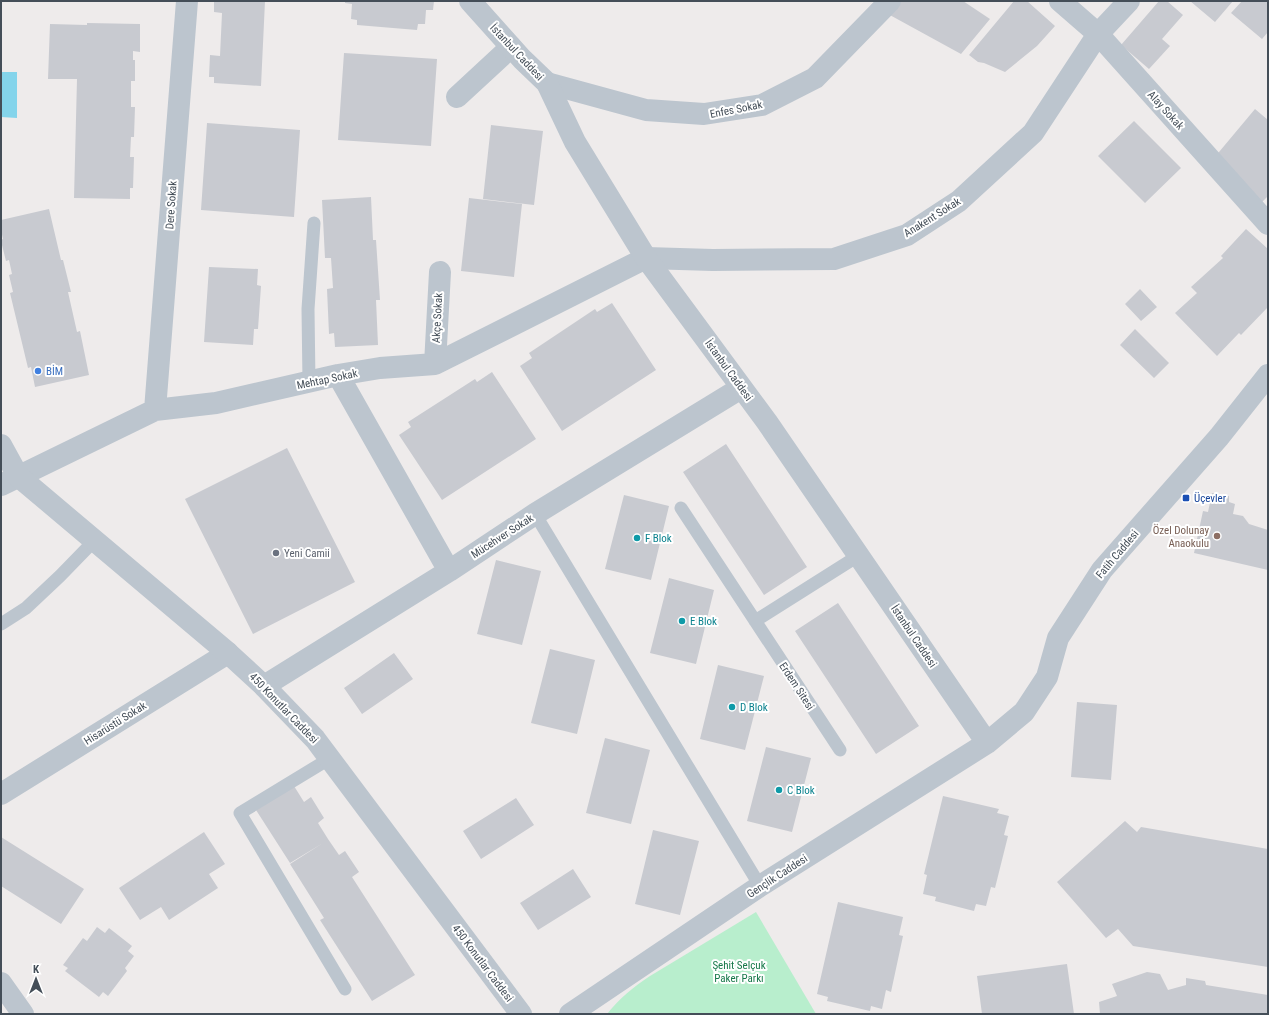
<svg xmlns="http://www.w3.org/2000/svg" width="1269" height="1015" viewBox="0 0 1269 1015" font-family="'Roboto Condensed',sans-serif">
	<rect width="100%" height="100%" fill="#eeebeb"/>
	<path fill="#b8eecd" d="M756 912 816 1014H607C619 999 633 987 650 976Z"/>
	<path fill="#84d4eb" d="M1 72H17V118L1 117Z"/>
	<path fill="#c8cad0" d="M214 1H265L261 86 214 83V77H209L210 55 220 56 222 13 214 12Z
		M345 1H434L433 10H426L425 24H418L417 30 357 25V20L351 19 352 4 345 3Z
		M898 1H963L990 19 961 54 888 14Z
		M1014 1H1027L1055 26 1037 46 1005 72 984 63 978 62 969 55Z
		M1159 1H1167L1183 15 1162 39 1170 46 1149 69 1121 45Z
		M1190 1H1233L1215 22Z
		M1242 1H1268V32L1262 39 1231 13Z
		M87 23 140 24V52L133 51V60H135V81H131V107H135L134 137H131L130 157H134L133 188H130V199L74 198 77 79H48L50 24 87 25Z
		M344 53 437 59 431 146 338 140Z
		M1255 109 1268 120V196L1261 203 1214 158Z
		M1134 121 1181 168 1145 203 1098 156Z
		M207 123 300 130 294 217 201 210Z
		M491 125 543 131 534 205 483 199Z
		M371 197 373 240H376L380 300H376L378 345 335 347 334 333 329 334 327 289 333 288 331 258H325L322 200Z
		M469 198 522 204 514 277 461 271Z
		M49 209 61 260H63L71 292H68L77 332 80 331 89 375 35 387 31 367 28 368 10 293 13 292 9 275 12 274 9 260 6 261 1 241V240L3 239 1 230V220Z
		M1246 229 1268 249V307L1241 335 1239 333 1217 356 1175 313 1197 293 1191 287 1223 258 1221 256Z
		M209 267 258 269 257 285 261 286 258 329H254L253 345 204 342Z
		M1140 289 1157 307 1141 321 1125 304Z
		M612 303 656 370 562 431 520 366 532 358 529 353 595 309 597 312Z
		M1135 329 1169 363 1154 378 1120 345Z
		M492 372 536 439 442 500 399 435 411 427 408 422 475 379 477 382Z
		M726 444 807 567 764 595 683 472Z
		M287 448 355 582 253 634 185 499Z
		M1212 493 1229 496V502L1235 504 1233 514 1243 516 1249 524 1268 530V570L1194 553 1203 511 1208 512Z
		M624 495 669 506 651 580 605 569Z
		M496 560 541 571 522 645 477 634Z
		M669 578 714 590 696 664 650 653Z
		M838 603 919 726 876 754 795 631Z
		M550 649 595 660 577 734 531 723Z
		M394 653 413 679 362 714 344 688Z
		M718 665 764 676 745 750 700 739Z
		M1077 702 1117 705 1111 780 1071 777Z
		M605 738 650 750 631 824 586 813Z
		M766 747 811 758 792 832 747 821Z
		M294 786 304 802 311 797 324 818 318 823 328 839 339 855 345 851 359 872 352 877 415 975 372 1001 320 920 324 918 290 864 323 843 290 863 256 810Z
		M943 796 999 809 997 813 1009 816 1004 835 1008 836 995 888 991 887 986 906 976 904 974 911 935 901 936 897 923 894 927 875 924 874Z
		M516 798 534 825 481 859 463 831Z
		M1125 821 1137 832 1141 827 1268 849V967L1133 946 1118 929 1106 938 1057 882Z
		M653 830 699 841 680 915 635 904Z
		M204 832 225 864 209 874 218 888 169 920 161 907 140 920 119 888Z
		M1 837 84 889 61 924 1 886Z
		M573 869 591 897 538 930 520 903Z
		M838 902 903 917 899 935 903 936 891 992 886 990 882 1009 871 1006 870 1011 827 1001 828 997 817 994Z
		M97 927 105 933 109 928 132 946 128 951 134 956 125 968 127 971 108 996 103 992 99 997 65 971 68 968 63 965 83 938 87 941Z
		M1067 964 1074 1014H982L977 976Z
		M1147 972 1160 974 1168 990 1186 985V978L1205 981 1206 985 1268 995V1014H1100L1099 1002 1117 996 1112 984Z"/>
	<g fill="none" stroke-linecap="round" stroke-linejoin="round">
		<path stroke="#bcc5ce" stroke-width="13" d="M309 382 308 309 314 223
			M681 508 840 750
			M535 514 760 886
			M755 621 858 556
			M1 624 26 608 60 576 95 540
			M329 759 240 813 345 989"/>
		<path stroke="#bcc5ce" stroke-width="22" d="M1060 1 1098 34 1268 224
			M547 83 646 110 704 114 762 105 815 78 890 1
			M457 97 511 47
			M435 364 440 272
			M338 375 449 571
			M155 410 187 1
			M1 485 155 410 216 403 338 375 380 368 435 364 646 258 713 260 834 259 907 235 959 201 1033 133 1098 34 1129 1
			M264 686 449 571 535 514 741 388
			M1 794 228 653
			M1 983 23 1014"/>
		<path stroke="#bcc5ce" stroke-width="22" d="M470 1 522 59 547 83 575 142 646 258 767 422 987 743
			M1 445 18 476 228 653 264 686 315 739 521 1014
			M570 1014 760 886 987 743 1024 712 1047 677 1058 638 1102 570 1219 437 1268 375"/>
	</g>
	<circle fill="#3f7fe0" stroke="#fff" stroke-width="1.5" cx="38" cy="371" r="4"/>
	<rect fill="#1a4fb4" stroke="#fff" stroke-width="1.5" x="1182" y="494" width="8" height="8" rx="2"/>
	<circle fill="#8d6e63" stroke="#fff" stroke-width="1.5" cx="1217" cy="536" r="4"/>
	<g fill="#0f9aa8" stroke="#fff" stroke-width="1.5">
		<circle cx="637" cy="538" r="4"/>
		<circle cx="682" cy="621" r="4"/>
		<circle cx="732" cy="707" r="4"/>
		<circle cx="779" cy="790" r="4"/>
	</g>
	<circle fill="#6b7280" stroke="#fff" stroke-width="1.5" cx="276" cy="553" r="4"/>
	<g text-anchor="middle" stroke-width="4" stroke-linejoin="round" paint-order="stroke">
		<g font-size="11" fill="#444e58" stroke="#fff">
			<text transform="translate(517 52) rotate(47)" y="4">İstanbul Caddesi</text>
			<text transform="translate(736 109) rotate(-11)" y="4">Enfes Sokak</text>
			<text transform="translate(1166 110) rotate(48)" y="4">Alay Sokak</text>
			<text transform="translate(171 205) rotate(-86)" y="4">Dere Sokak</text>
			<text transform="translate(932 217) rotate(-32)" y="4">Anakent Sokak</text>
			<text transform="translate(437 318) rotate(-87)" y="4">Akçe Sokak</text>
			<text transform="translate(729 370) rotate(54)" y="4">İstanbul Caddesi</text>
			<text transform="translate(327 379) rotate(-12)" y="4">Mehtap Sokak</text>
			<text transform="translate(502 536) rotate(-33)" y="4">Mücehver Sokak</text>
			<text transform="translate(1117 554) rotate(-50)" y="4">Fatih Caddesi</text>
			<text transform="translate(914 636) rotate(56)" y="4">İstanbul Caddesi</text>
			<text transform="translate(797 686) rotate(57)" y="4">Erdem Sitesi</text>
			<text transform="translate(284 708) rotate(46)" y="4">450 Konutlar Caddesi</text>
			<text transform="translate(115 723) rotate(-32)" y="4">Hisarüstü Sokak</text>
			<text transform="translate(777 876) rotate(-33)" y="4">Gençlik Caddesi</text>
			<text transform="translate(483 963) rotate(53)" y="4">450 Konutlar Caddesi</text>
		</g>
		<g font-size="11" fill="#366cbe" stroke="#fff" text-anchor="start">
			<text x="46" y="375">BİM</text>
		</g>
		<g font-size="11" fill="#164399" stroke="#fff" text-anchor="start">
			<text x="1194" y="502">Üçevler</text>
		</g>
		<g font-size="11" fill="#785e54" stroke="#fff" text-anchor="end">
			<text x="1209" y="534">Özel Dolunay<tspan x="1209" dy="13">Anaokulu</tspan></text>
		</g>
		<g font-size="11" fill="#0d838f" stroke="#fff" text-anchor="start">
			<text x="645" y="542">F Blok</text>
			<text x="690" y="625">E Blok</text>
			<text x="740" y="711">D Blok</text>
			<text x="787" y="794">C Blok</text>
		</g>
		<g font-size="11" fill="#5b616d" stroke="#fff" text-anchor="start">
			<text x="284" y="557">Yeni Camii</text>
		</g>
		<g font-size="11" fill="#167849" stroke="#fff">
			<text x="739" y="969">Şehit Selçuk<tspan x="739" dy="13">Paker Parkı</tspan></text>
		</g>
	</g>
	<rect width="1269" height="1015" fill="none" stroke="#444e58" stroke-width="4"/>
	<g transform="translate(36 979)" stroke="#ffffff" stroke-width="3" paint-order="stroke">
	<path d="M0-3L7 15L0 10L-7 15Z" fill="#444e58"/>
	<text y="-6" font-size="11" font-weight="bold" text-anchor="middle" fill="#444e58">K</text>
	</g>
</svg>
